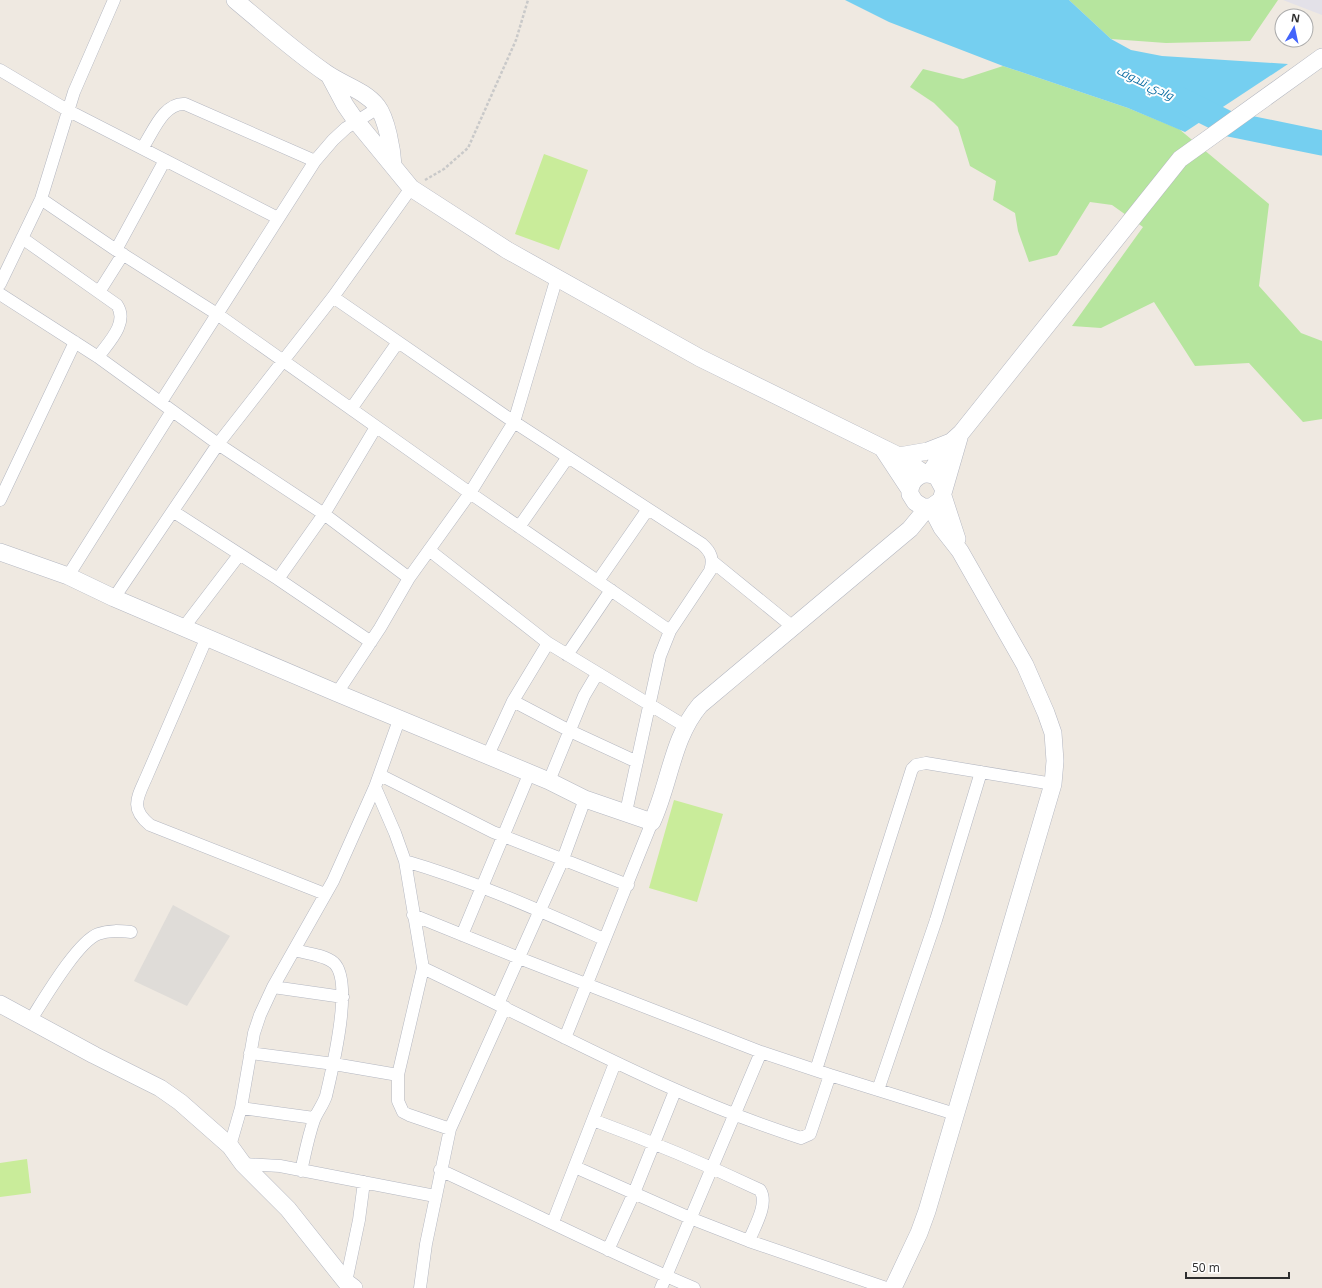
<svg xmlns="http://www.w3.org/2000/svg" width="1322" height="1288" viewBox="0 0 1322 1288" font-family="'Open Sans',Cairo,sans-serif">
	<rect width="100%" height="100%" fill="#efe9e1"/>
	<path fill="#e3e1e8" d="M1283 0H1322V15Z"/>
	<path fill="#b6e59e" d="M1069 0H1278L1250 41 1166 43 1111 39Z
		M1003 66 1128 108 1179 129 1269 204 1259 286 1301 333 1322 341V419L1303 422 1249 363 1195 366 1154 302 1101 328 1072 326 1143 227 1112 205 1090 202 1057 255 1029 262 1018 231 1015 213 993 200 996 181 970 166 958 127 934 103 910 87 923 69 963 79Z"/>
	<path fill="#c9ec9a" d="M544 154 588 170 559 250 515 234Z
		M674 800 723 814 697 902 649 888Z
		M27 1159 31 1193 0 1197V1163Z"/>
	<path fill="#dfdcd8" d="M173 905 230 936 187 1006 134 981Z"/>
	<path fill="#75cff0" d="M845 0H1069L1111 39 1131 50 1162 56 1288 64 1185 132 1128 108 1003 66 889 22Z"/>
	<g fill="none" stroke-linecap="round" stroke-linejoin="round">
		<path stroke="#75cff0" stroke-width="25" d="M1181 100 1229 124 1322 143"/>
		<defs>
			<path id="street" d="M0 70 69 111 278 218
				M143 147C153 132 164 102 185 104L315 161
				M41 199 116 250 217 314 470 493 670 631
				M22 238 117 305C129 323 108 343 98 357
				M116 250 165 160
				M0 284 41 199 74 92 114 0
				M99 292 123 254
				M0 294 98 357 218 444 324 514 409 578
				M333 297 514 422 702 544C711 552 714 559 710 571L670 631 660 656 626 812
				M161 402 315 161 333 140 346 128 378 108
				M351 409 398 342
				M0 500 75 342
				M174 512 278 579 371 642
				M519 527 568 457
				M429 550 548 643 685 726
				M713 562 793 627
				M68 576 172 411
				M278 579 324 514 376 427
				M598 581 648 509
				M114 598 218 444 333 297 411 188
				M184 627 239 555
				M207 637 146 778C137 798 130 809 150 825L325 894
				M567 655 611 590
				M337 693 380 628 409 578 470 493 514 422 557 277
				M513 701 570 731 637 762
				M488 755 513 701 548 643
				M380 775 493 832 628 885
				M549 781 584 696 597 674
				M375 787 395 833 405 861 423 968 398 1075V1101L403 1112 409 1115 450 1129
				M405 861C474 881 538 910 604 939
				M413 915 519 958 761 1052 830 1075 955 1114
				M462 935 530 772
				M294 950C306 953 325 955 334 963 354 982 332 1070 326 1096 323 1105 317 1112 314 1120 308 1137 305 1154 301 1171
				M423 968C548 1027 669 1096 801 1138L810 1134 830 1075
				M273 987 343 997
				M498 1004 563 859 585 799
				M30 1021C43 1001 77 942 98 934 109 930 120 931 131 932
				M565 1038 652 822
				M250 1053 334 1064 398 1075
				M816 1070 912 769 916 765 926 763 1053 784
				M878 1090 936 920 981 772
				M241 1108 314 1118
				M593 1120C650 1141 705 1164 760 1190 769 1204 754 1227 749 1241
				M230 1146 241 1108 254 1033 260 1015 273 987 333 881 375 787 399 720
				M243 1164 280 1166 435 1196
				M575 1167 690 1218 749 1241 886 1288
				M440 1170C525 1209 608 1252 694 1288
				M553 1222 615 1063
				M608 1250 634 1193 675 1091
				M346 1282 359 1220 364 1182
				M420 1288 426 1244 450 1129 505 1007
				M661 1288 761 1052"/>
			<path id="secondary" d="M235 0C265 25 294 51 326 73 343 85 364 90 377 106 387 119 392 150 393 165
				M329 75 345 105 356 121 411 188 507 250 700 358 899 456 925 474
				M883 449 910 490
				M899 456 928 451 951 442
				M929 474 951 442 961 433 1180 159 1322 57
				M943 488 937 477C923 469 909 479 910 494L915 502 923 507H931L941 500 959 438
				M943 496 957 539
				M0 552 68 576 114 598 337 693 549 781 585 799 652 822C670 783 672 738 700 705L898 539 910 529 928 507
				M0 1004 94 1055 160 1088 180 1102 230 1146 243 1164 288 1209 346 1282 354 1288
				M893 1288 919 1233 927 1211 1053 784 1055 761 1053 733 1046 713 1025 665 960 551 942 528 931 507"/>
		</defs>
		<use href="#street" stroke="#b4b7c1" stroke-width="13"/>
		<use href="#secondary" stroke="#b4b7c1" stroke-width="18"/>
		<path stroke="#c9c9c9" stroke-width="2.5" stroke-dasharray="3 2" stroke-linecap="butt" d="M425 180 444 169 468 148 516 40 528 0"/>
		<use href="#street" stroke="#fff" stroke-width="12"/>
		<use href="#secondary" stroke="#fff" stroke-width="17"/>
	</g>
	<g text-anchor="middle" stroke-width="4" stroke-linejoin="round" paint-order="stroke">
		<g font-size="12" font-style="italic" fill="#0d6fa3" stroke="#fff">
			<text transform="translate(1145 83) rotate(26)" y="4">وادي تندوف</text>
		</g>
	</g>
	<g transform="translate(1294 28) rotate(9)"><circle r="19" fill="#ffffff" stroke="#ababab"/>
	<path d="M0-3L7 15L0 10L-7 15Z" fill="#4264fb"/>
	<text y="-6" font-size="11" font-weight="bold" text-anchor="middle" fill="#2e2e2e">N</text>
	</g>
	<path d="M1186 1272v6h103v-6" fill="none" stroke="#2e2e2e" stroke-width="2"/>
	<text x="1192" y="1272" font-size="12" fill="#2e2e2e" stroke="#ffffff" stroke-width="3" paint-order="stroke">50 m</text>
</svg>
